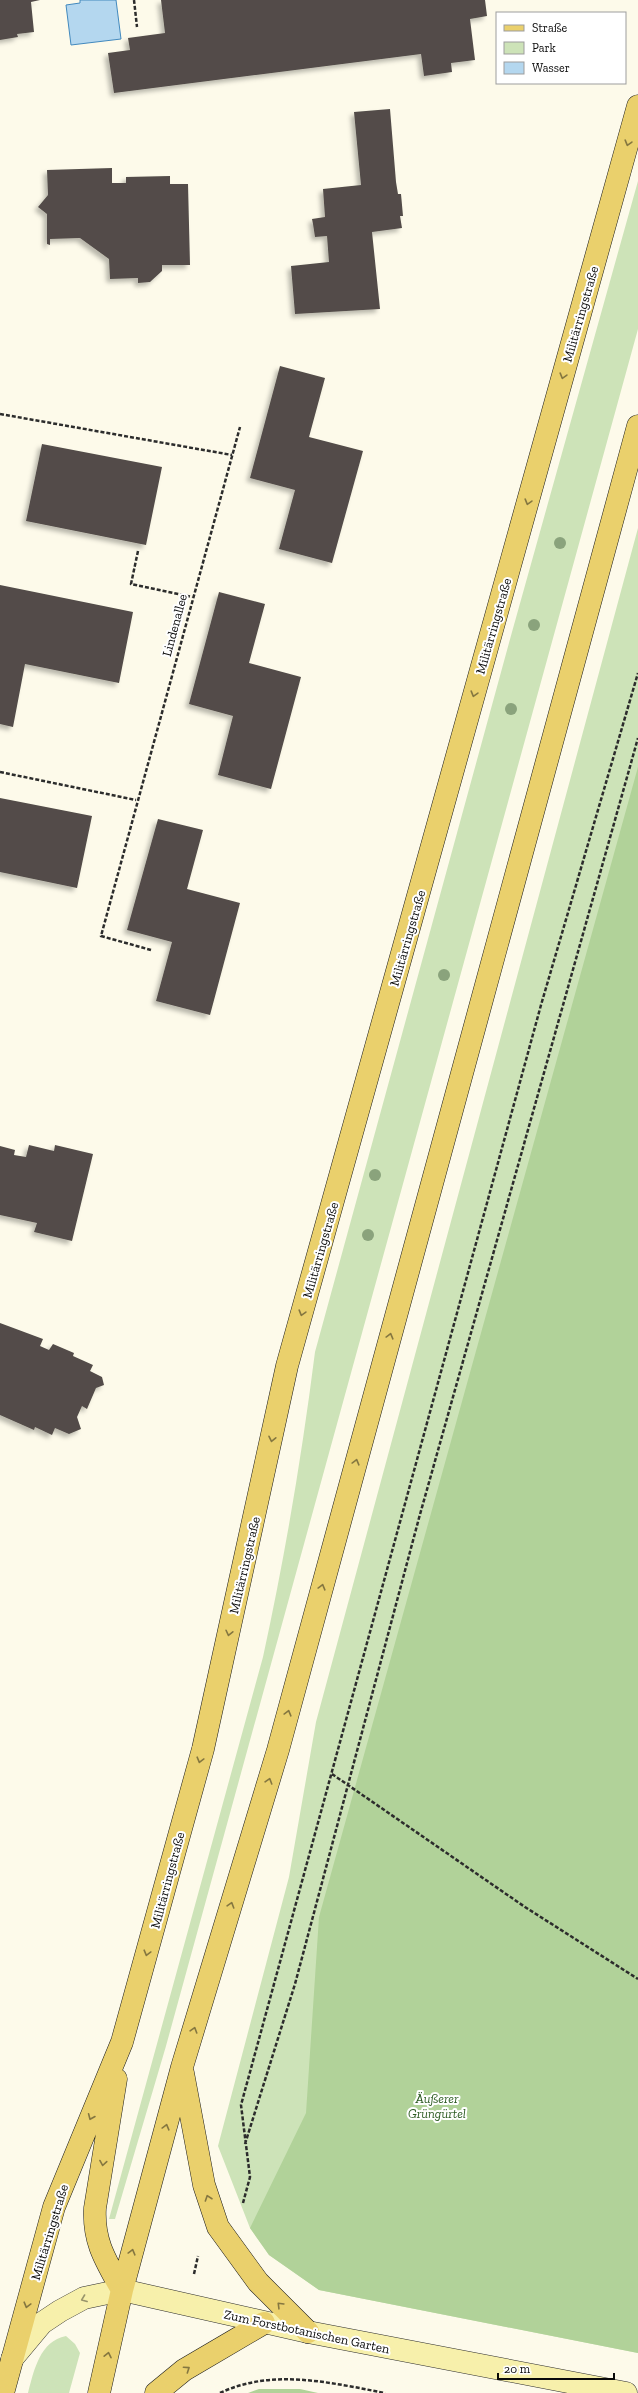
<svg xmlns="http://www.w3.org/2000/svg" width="638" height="2393" viewBox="0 0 638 2393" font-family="'Zilla Slab',serif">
	<defs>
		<filter id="shadow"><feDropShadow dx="-3.5" dy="3.5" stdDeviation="2" flood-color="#0004"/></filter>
	</defs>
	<rect width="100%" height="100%" fill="#fdfaea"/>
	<path fill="#cde3b8" d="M638 181V329L166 2046 115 2219H109L263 1657C285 1556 302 1455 315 1352L512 632Z
		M638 528V2353L319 2290 269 2255 250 2228 218 2146 289 1877 316 1722Z
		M66 2336 75 2344 80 2353 69 2393H28C34 2370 40 2341 66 2336Z"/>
	<path fill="#b1d299" d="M638 767V2353L319 2290 269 2255 250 2228 306 2113 319 1917Z
		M259 2389H300L318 2393H248Z"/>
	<path fill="#b4d7ef" stroke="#4289be" d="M80 0H116L121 39 71 45 66 5 80 3Z"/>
	<path fill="#524c48" filter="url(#shadow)" d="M0 0H40L31 2 34 32 17 34 18 37 0 40Z
		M161 0H485L487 16 470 19 475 60 451 63 452 72 424 76 421 54 114 93 108 53 130 50 128 38 165 33Z
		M390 109 396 182 398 194H401L403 216H400L402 228 372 232 380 309 295 314 291 266 329 262 327 236 315 237 313 224 312 219 325 217 323 189 361 185 354 112Z
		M112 168V183H126V177L170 176V184H188L190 265H162V271L150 282 138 283V278L110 279 109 259 80 238 50 239V245L47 244V214L38 207 48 195 47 170Z
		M280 366 325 378 309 437 363 451 332 563 279 549 295 490 250 478Z
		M42 444 162 467 146 545 26 521Z
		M0 585 133 612 119 683 25 664 13 727 0 724Z
		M219 592 265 604 249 663 301 677 271 789 218 775 233 716 189 704Z
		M0 798 92 816 77 888 0 872Z
		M158 819 203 830 187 889 240 903 210 1015 156 1001 172 942 127 930Z
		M29 1145 54 1151 55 1145 93 1154 72 1241 34 1232 37 1223 0 1215V1146L15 1150 14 1155 26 1157Z
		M0 1323 43 1339 40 1346 49 1350 53 1344 74 1353 73 1356 93 1365 90 1371 102 1377 104 1385 96 1388 87 1409 82 1406 77 1417 81 1429 69 1434 55 1428 52 1435 35 1427 34 1430 0 1415Z"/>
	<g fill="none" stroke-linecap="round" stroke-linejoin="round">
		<defs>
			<path id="secondary" d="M12 2359 42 2323 60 2311 84 2298 122 2290 308 2332 626 2393"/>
			<path id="primary" d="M183 2073 204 2185 218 2227 258 2282 308 2332
				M116 2079 95 2208C93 2242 106 2261 122 2290
				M3 2393 54 2207 122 2042 203 1749 287 1366 638 106
				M99 2393 122 2290 182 2067 278 1750 638 426
				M156 2393 184 2370 264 2323"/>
		</defs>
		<use href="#secondary" stroke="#2c2c2c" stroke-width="23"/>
		<use href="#primary" stroke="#1b1b1b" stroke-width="23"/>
		<path stroke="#2c2c2c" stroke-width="2.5" stroke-dasharray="4 2" stroke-linecap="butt" d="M134 0 137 27
			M0 414 232 455
			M138 551 131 584 192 597
			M0 772 136 800
			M151 950 101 936 240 427
			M332 1774 525 1907 638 1979
			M245 2144 295 1984 419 1518 638 738
			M243 2203 250 2177 241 2105 541 1005 638 673
			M194 2274 198 2256
			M220 2393C272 2368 332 2383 385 2393"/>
		<use href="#secondary" stroke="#f7f0ab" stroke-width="22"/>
		<use href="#primary" stroke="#ead06c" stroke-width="22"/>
	</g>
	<g fill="#8aa37c">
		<circle cx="560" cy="543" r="6"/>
		<circle cx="534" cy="625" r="6"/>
		<circle cx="511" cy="709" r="6"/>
		<circle cx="444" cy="975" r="6"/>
		<circle cx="375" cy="1175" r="6"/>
		<circle cx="368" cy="1235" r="6"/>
	</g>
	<defs><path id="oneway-chevron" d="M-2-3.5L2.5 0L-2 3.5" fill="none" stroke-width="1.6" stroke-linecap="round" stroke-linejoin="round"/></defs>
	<g stroke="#857740">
		<use href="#oneway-chevron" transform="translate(628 143) rotate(106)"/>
		<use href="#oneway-chevron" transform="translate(563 376) rotate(106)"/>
		<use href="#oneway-chevron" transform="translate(528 502) rotate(106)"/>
		<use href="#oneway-chevron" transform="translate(474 694) rotate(106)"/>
		<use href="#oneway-chevron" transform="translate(302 1313) rotate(106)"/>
		<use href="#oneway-chevron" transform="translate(390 1336) rotate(-75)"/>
		<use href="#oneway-chevron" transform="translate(272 1439) rotate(102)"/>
		<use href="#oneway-chevron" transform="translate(356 1462) rotate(-75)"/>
		<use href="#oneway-chevron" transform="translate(322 1587) rotate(-75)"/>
		<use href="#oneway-chevron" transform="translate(229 1633) rotate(103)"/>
		<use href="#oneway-chevron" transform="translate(288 1713) rotate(-75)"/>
		<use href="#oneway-chevron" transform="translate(200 1760) rotate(105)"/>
		<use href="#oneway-chevron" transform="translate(269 1781) rotate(-73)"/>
		<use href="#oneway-chevron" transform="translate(231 1905) rotate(-73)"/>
		<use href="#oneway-chevron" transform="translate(147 1953) rotate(105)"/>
		<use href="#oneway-chevron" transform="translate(194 2030) rotate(-73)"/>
		<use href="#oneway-chevron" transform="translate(91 2117) rotate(113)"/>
		<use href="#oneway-chevron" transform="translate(166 2127) rotate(-75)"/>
		<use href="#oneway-chevron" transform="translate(103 2163) rotate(99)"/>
		<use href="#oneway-chevron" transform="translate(208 2198) rotate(-109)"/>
		<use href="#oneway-chevron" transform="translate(132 2252) rotate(-75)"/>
		<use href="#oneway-chevron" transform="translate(27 2305) rotate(105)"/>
		<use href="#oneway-chevron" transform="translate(280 2305) rotate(-135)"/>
		<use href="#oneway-chevron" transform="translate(108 2355) rotate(-78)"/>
		<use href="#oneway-chevron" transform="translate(187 2369) rotate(-34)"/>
	</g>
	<use stroke="#98946b" href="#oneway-chevron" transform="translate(84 2299) rotate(159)"/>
	<g text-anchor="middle" stroke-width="4" stroke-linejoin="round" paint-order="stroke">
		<g font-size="13" fill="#0a0a0a" stroke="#fff">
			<text transform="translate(580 314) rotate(-74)" y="5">Militärringstraße</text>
			<text transform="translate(174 625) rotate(-75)" y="5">Lindenallee</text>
			<text transform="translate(493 626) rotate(-74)" y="5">Militärringstraße</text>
			<text transform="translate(407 938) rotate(-74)" y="5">Militärringstraße</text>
			<text transform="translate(320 1250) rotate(-74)" y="5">Militärringstraße</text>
			<text transform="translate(244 1565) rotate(-77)" y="5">Militärringstraße</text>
			<text transform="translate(167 1880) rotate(-75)" y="5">Militärringstraße</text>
			<text transform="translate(49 2232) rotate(-73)" y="5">Militärringstraße</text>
			<text transform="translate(307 2331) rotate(12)" y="5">Zum Forstbotanischen Garten</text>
		</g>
		<g font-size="13" font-style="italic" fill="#2c5b22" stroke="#fff">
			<text x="437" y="2103">Äußerer<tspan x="437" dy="15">Grüngürtel</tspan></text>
		</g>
	</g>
	<rect x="496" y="12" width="130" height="72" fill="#ffffff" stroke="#9d9d9d"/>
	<rect x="504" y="25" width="20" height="6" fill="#ead06c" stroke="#9d9d9d"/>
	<text x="532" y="32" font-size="12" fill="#0a0a0a">Straße</text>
	<rect x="504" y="42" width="20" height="12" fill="#cde3b8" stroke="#9d9d9d"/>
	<text x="532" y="52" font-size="12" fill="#0a0a0a">Park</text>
	<rect x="504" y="62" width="20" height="12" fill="#b4d7ef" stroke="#9d9d9d"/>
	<text x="532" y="72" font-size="12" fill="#0a0a0a">Wasser</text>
	<path d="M498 2373v6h116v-6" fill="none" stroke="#0a0a0a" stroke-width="2"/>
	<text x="504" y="2373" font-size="12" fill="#0a0a0a" stroke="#ffffff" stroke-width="3" paint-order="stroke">20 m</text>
</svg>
